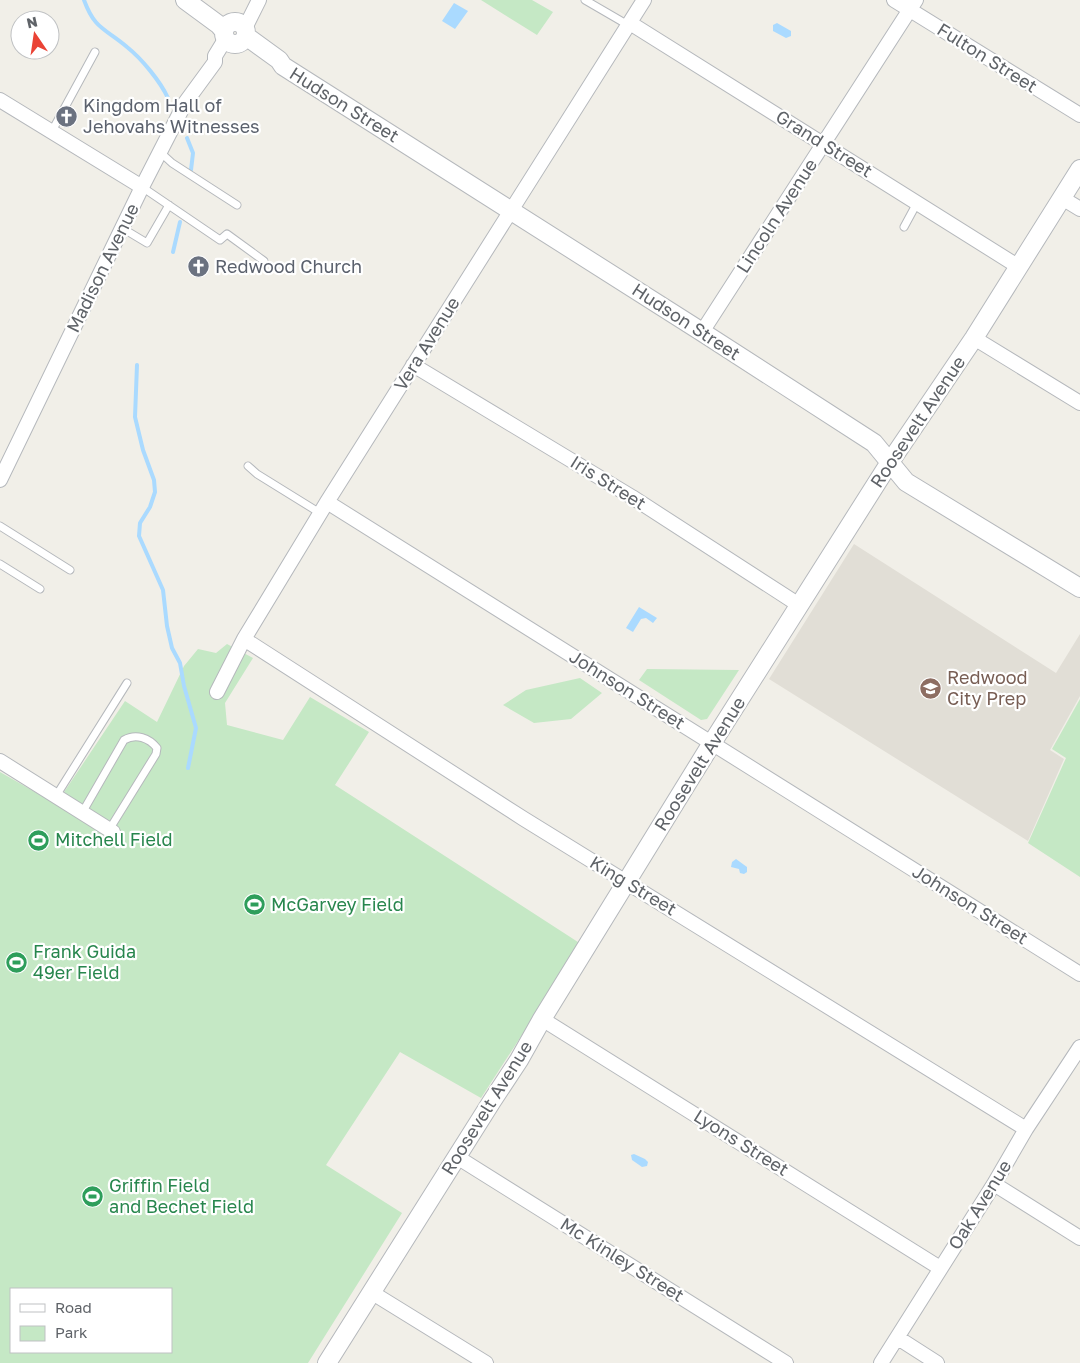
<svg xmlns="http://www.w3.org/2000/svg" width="1080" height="1363" viewBox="0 0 1080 1363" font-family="'Golos Text',sans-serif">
	<rect width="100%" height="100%" fill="#f1efe8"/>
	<path fill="#e1ded6" d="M854 544 1056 673 1080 634V696L1050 750 1064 759 1028 841 769 679Z"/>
	<path fill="#c5e8c5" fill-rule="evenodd" d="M481 0H532L553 12 537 35Z
		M227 644 253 658 225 703 227 725 283 740 310 697 369 732 335 785 581 944 481 1098 400 1052 326 1165 402 1213 308 1363H0V772L56 804 125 701 157 722 184 666 198 649 216 653ZM11 1289H171V1352H11Z
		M647 669 739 670 707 719 701 720 639 680Z
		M580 678 602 693 571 719 534 723 503 705 526 690Z
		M1080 699V877L1028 843 1066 758 1052 749Z"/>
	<path fill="#aadaff" d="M454 3 468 11 455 29 442 21Z
		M777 23 791 31V36L786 38 773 31V25Z
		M639 607 657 618 653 623 646 618 641 619 633 632 626 628Z
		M736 859 747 867V872L744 874 740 873 739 869 731 867 732 862Z
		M634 1154 645 1159 648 1162 647 1166 642 1167 632 1160 631 1155Z"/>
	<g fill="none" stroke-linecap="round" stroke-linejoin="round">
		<path stroke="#aadaff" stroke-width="4" d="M84 0C95 30 105 28 127 47 142 59 160 81 168 98
			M187 138 193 153 191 170
			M173 252 180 222
			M137 365 135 417 143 450 154 480 155 492 150 507 140 523 139 536 163 590 167 626 172 648 180 663 184 686 196 728 188 768"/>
		<defs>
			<path id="service" d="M585 0 628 25
				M52 131 95 52
				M160 152 172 163 237 205
				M142 187 220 240 227 234 264 261
				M904 227 917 203
				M122 228 147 243 169 205
				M248 466 257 474 320 513
				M0 526 70 570
				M0 564 40 589
				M56 796 127 683
				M82 813 124 740C136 733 149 738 157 748L156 754 109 830"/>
			<path id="minor" d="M894 0 1080 115
				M630 23 1019 267
				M245 28 259 0
				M0 100 142 187
				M1062 198 1080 209
				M702 332 916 0
				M974 338 1080 403
				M413 365 632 497 799 605
				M0 480 142 187 185 103 215 62V56L226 38
				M327 502 1080 974
				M244 639 524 819 1026 1129
				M217 692 244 639 327 502 644 0
				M0 761 113 832
				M542 1019 940 1268
				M457 1157 786 1363
				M994 1184 1080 1238
				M371 1292 486 1363
				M898 1338 937 1363
				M881 1363 994 1184 1026 1129 1080 1047"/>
			<path id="tertiary" d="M185 0 219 25 224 31
				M224 33a11 11 0 1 1 22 0a11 11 0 1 1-22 0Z
				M246 36 279 60 283 66 702 332 874 443 906 482 1080 588
				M327 1363 492 1101 519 1060 542 1019 712 743 890 462 974 338 1080 169"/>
		</defs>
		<use href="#service" stroke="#b5b8bc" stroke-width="9"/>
		<use href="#minor" stroke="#b5b8bc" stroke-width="16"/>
		<use href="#tertiary" stroke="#b5b8bc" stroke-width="20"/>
		<use href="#service" stroke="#fff" stroke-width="7"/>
		<use href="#minor" stroke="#fff" stroke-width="14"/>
		<use href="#tertiary" stroke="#fff" stroke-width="18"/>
	</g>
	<defs>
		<symbol id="church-disc" viewBox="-11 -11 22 22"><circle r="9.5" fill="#6b7280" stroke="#fff"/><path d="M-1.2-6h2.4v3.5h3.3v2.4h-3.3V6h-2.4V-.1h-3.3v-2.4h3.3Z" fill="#fff"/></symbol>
		<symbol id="school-disc" viewBox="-11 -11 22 22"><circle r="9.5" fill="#8d6e63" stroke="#fff"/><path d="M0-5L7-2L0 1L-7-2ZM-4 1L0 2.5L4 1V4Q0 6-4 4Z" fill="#fff"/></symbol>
		<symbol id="stadium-disc" viewBox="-11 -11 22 22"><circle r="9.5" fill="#2e9e5b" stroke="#fff"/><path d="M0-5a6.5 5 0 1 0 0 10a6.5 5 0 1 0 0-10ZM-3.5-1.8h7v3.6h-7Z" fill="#fff"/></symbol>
	</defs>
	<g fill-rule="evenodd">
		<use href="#church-disc" x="54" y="104" width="25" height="25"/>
		<use href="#church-disc" x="186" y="254" width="25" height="25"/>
		<use href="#school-disc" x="918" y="676" width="25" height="25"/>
		<use href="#stadium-disc" x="26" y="828" width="25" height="25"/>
		<use href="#stadium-disc" x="242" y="892" width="25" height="25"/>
		<use href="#stadium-disc" x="4" y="950" width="25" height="25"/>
		<use href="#stadium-disc" x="80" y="1184" width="25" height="25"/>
	</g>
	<g text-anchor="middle" stroke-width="4.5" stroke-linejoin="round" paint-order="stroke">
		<g font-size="18" fill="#5f6368" stroke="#fff">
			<text transform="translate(987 58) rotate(32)" y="6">Fulton Street</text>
			<text transform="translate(344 105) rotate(32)" y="6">Hudson Street</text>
			<text transform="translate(824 144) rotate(32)" y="6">Grand Street</text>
			<text transform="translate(777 216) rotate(-57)" y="6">Lincoln Avenue</text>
			<text transform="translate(103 268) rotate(-64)" y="6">Madison Avenue</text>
			<text transform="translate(686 322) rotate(33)" y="6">Hudson Street</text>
			<text transform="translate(427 344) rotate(-58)" y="6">Vera Avenue</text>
			<text transform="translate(918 422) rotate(-56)" y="6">Roosevelt Avenue</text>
			<text transform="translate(608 483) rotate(32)" y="6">Iris Street</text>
			<text transform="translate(627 690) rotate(32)" y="6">Johnson Street</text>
			<text transform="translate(700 764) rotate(-58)" y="6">Roosevelt Avenue</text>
			<text transform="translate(633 886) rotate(31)" y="6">King Street</text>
			<text transform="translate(970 905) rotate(32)" y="6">Johnson Street</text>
			<text transform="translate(487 1108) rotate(-58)" y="6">Roosevelt Avenue</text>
			<text transform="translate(741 1143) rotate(32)" y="6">Lyons Street</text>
			<text transform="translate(980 1205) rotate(-58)" y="6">Oak Avenue</text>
			<text transform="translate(622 1260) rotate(32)" y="6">Mc Kinley Street</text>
		</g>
		<g font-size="18" fill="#5b616d" stroke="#fff" text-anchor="start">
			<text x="83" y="112">Kingdom Hall of<tspan x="83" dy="21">Jehovahs Witnesses</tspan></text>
			<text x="215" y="273">Redwood Church</text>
		</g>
		<g font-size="18" fill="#785e54" stroke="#fff" text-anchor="start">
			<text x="947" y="684">Redwood<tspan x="947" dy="21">City Prep</tspan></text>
		</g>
		<g font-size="18" fill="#27864d" stroke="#fff" text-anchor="start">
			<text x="55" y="846">Mitchell Field</text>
			<text x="271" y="911">McGarvey Field</text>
			<text x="33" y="958">Frank Guida<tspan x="33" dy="21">49er Field</tspan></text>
			<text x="109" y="1192">Griffin Field<tspan x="109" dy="21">and Bechet Field</tspan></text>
		</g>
	</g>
	<rect x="10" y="1288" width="162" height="65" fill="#ffffff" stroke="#bfc1c3"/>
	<rect x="20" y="1304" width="25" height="8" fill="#ffffff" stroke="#bfc1c3"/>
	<text x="55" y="1313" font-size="15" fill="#5f6368">Road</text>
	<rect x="20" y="1326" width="25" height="15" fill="#c5e8c5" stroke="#bfc1c3"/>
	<text x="55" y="1338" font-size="15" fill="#5f6368">Park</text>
	<g transform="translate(35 35) rotate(347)"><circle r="24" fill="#ffffff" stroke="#bfc1c3"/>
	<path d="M0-4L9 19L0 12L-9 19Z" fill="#ea4335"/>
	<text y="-8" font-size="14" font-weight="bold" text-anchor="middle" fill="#5f6368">N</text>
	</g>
</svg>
